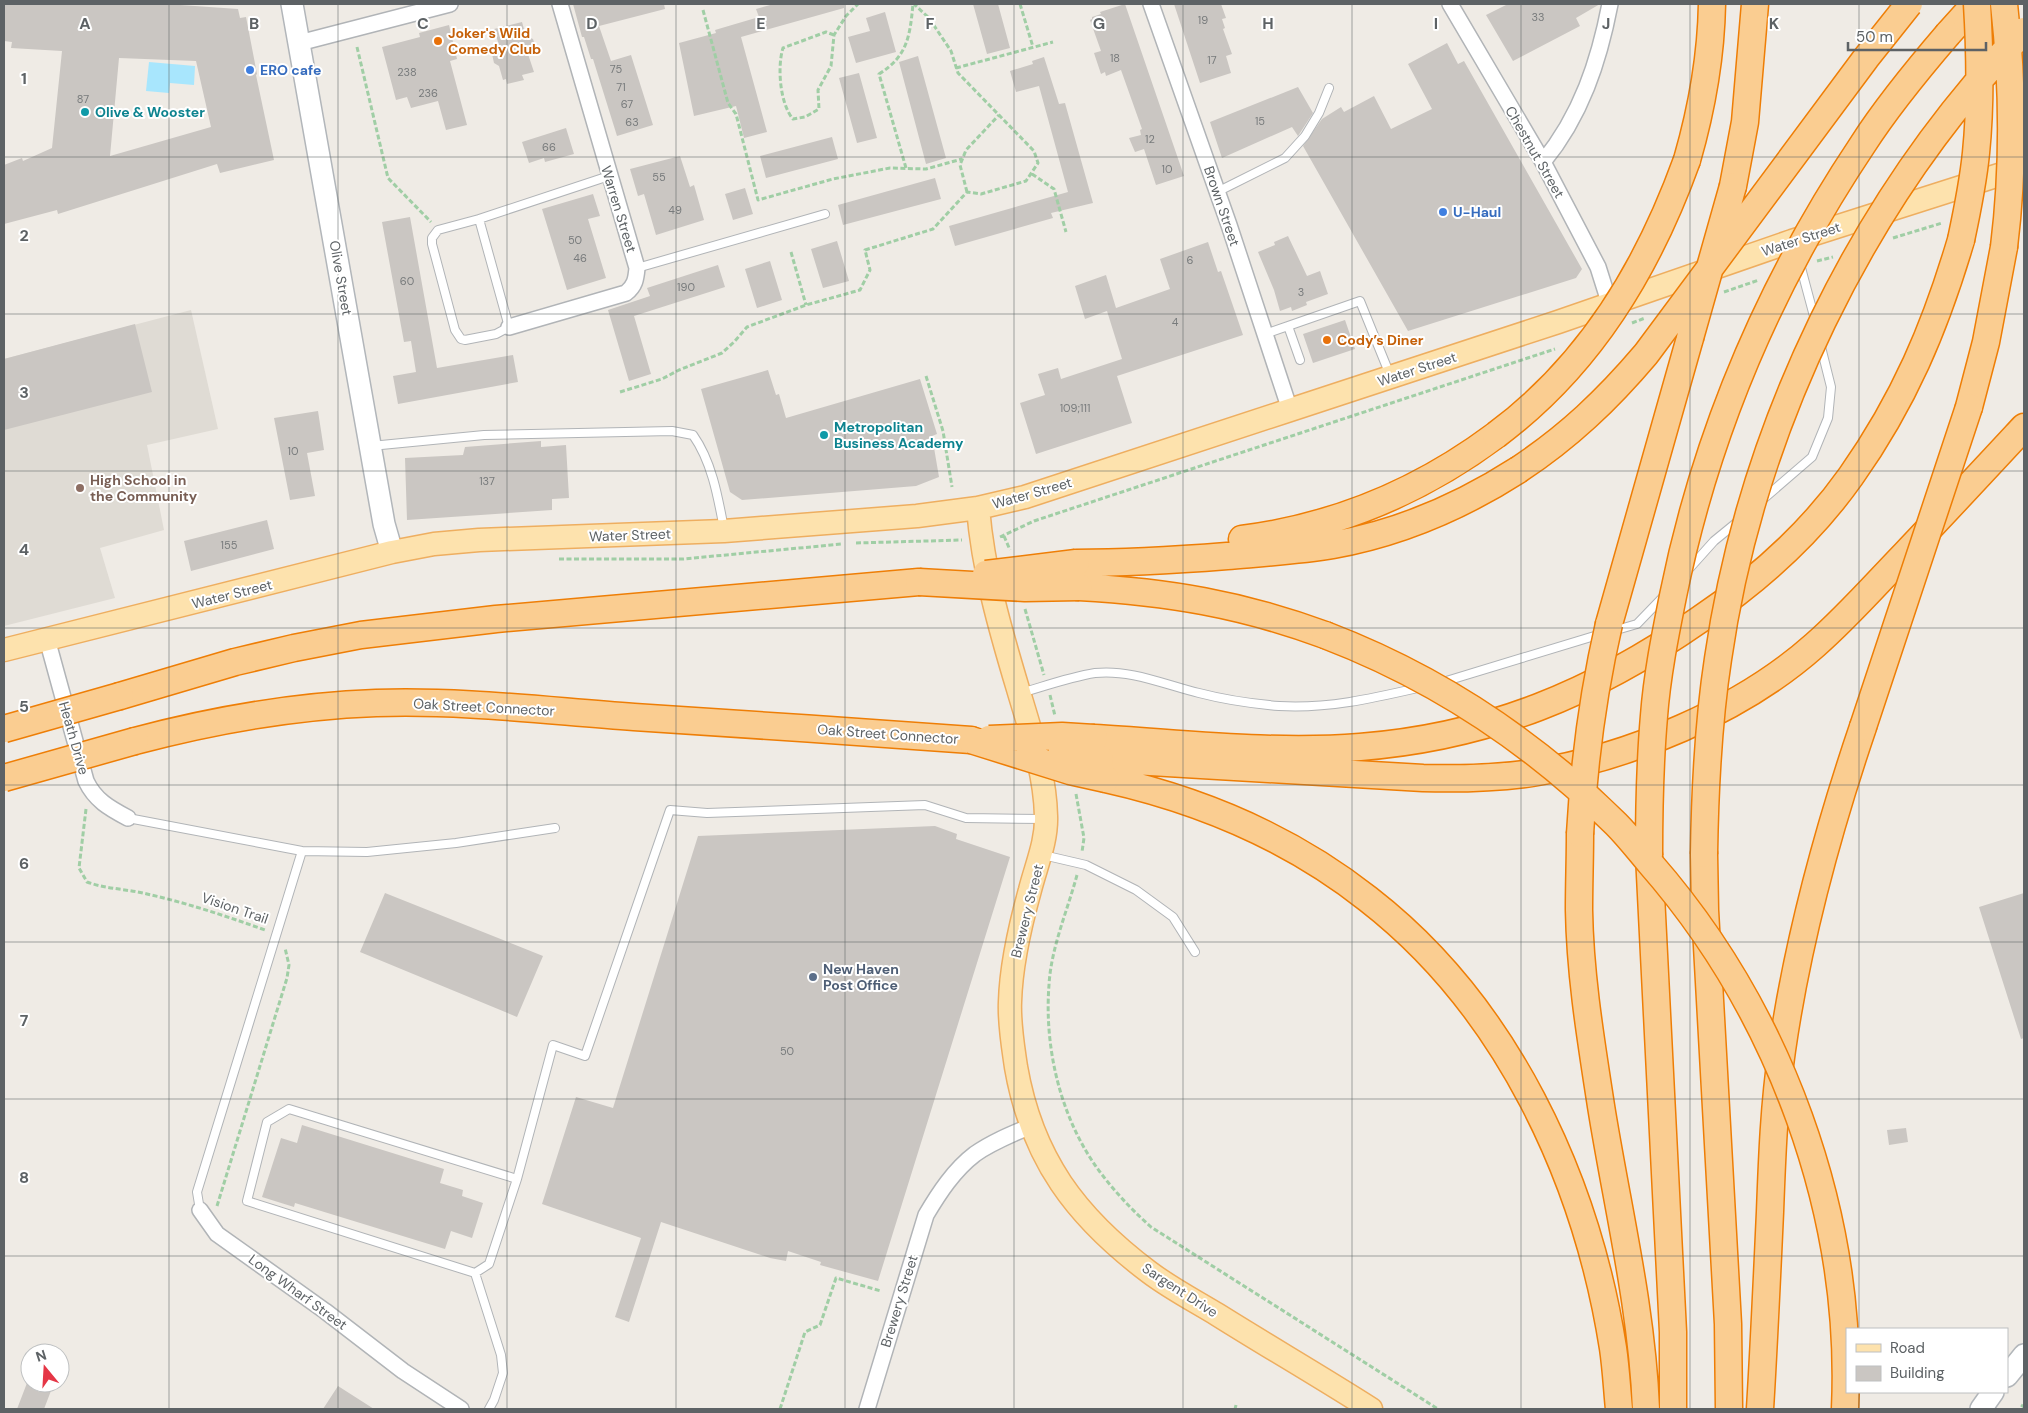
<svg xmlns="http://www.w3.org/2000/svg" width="2028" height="1413" viewBox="0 0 2028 1413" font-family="'DM Sans',sans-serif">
	<rect width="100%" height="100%" fill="#efebe5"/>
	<path fill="#dfdbd4" d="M191 310 218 429 147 445 164 530 100 548 115 598 4 626V359Z"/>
	<path fill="#a8e6fd" d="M149 62 195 66 194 85 170 83 169 93 146 91Z"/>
	<path fill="#cac6c2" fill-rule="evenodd" d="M4 4H166L238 9 240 18 246 17 257 74 256 75 274 160 220 173 217 164 58 214 57 210 4 224V165L22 158 23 161 52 148 62 51 11 48 12 42 4 41ZM119 58 196 61 211 127 110 156Z
		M573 4H664L665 9 599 26 611 61 631 55 653 125 617 136 593 59H591L584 37H582Z
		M774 4H844V8L741 37 767 132 744 138 736 106 694 116 679 43 716 33 715 30 759 17 756 9Z
		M973 4H998L1010 48 987 54Z
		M1125 4 1184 176 1156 185 1144 149 1135 152 1129 138 1141 135 1140 130 1142 129 1121 70 1106 76 1105 72 1101 74 1094 53 1101 51 1090 20 1092 19V17L1101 14 1100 12Z
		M1174 4H1221L1226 18 1222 19 1225 28 1223 29 1232 54 1226 56 1231 73 1200 83Z
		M1508 4H1600L1576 18 1580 26 1513 61 1486 15Z
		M885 12 896 52 856 63 848 37 870 31 866 18Z
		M522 22 526 36 533 39 535 46 528 54 534 72 522 75 524 80 507 84 506 79 503 80 499 66 494 63 492 54 498 42 494 29Z
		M449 25 457 59 450 61 467 125 446 130 438 101 411 108 407 97 396 100 382 47 420 37 419 33Z
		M1447 43 1458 64 1464 61 1582 269 1576 278 1408 331 1303 146 1322 119 1341 107 1344 112 1374 96 1391 129 1432 109 1408 64Z
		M918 56 946 158 926 164 899 62Z
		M1044 57 1059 104 1065 103 1093 203 1051 213 1053 218 955 246 949 226 1068 192 1039 86 1016 92 1010 71 1033 64 1032 61Z
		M859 73 877 138 857 143 839 78Z
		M1298 87 1313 113 1298 136 1292 127 1222 158 1210 122Z
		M566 128 574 154 545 162 544 158 529 163 522 142Z
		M832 137 838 159 766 178 760 156Z
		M680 156 690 187 694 185 704 220 656 235 644 194 638 196 630 169Z
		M935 178 941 199 843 225 838 205Z
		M745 188 753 214 733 220 725 194Z
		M593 194 600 216 588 219 606 278 567 290 542 209Z
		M410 217 437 368 513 355 518 382 398 404 393 376 416 372 411 341 404 342 382 222Z
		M1288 236 1307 276 1320 271 1328 294 1306 302 1307 305 1292 311 1291 307 1280 311 1274 290 1258 252 1275 245 1274 242Z
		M837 241 849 281 823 288 811 249Z
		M1208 242 1218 272 1221 271 1243 335 1117 376 1132 423 1036 454 1020 403 1045 395 1038 374 1058 368 1061 379 1122 359 1107 311 1085 319 1075 286 1106 275 1116 308 1170 289 1160 259Z
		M770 261 782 300 757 308 745 269Z
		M718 265 725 287 634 316 651 374 629 381 608 310 650 296 647 288Z
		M1345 320 1355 349 1313 363 1303 334Z
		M135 324 152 392 4 430V359Z
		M768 370 776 395 779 394 786 418 920 379 937 434 932 436 939 477 916 486 742 500 730 492 701 389Z
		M318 411 324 450 307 453 315 496 290 500 274 418Z
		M541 441V447L566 445 569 498 552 499V510L407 520 405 458 463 455 465 447Z
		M267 520 274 549 191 571 184 541Z
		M935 826 957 834 956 839 1010 857 878 1281 820 1265 821 1262 788 1251 786 1261 770 1258 661 1222 629 1322 615 1317 641 1238 542 1204 576 1097 613 1108 698 836Z
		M385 893 543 956 517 1017 360 952Z
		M2024 893V1038L2021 1039 1979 907Z
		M302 1125 444 1169 440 1183 463 1190 462 1196 483 1203 472 1238 451 1231 445 1249 295 1203 294 1207 262 1197 281 1138 297 1143Z
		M1906 1128 1908 1142 1889 1145 1887 1130Z
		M27 1383H54L44 1409H17Z
		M338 1386 374 1409H323Z"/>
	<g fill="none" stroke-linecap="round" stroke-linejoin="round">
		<defs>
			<path id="lane" d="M1217 192 1285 158 1305 136 1319 113 1329 88
				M479 219 438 230 432 238V244L455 330 461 339 465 340 496 334 509 327 479 219 609 176
				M1800 264 1815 320
				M637 268 825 214
				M1265 334 1288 326
				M1300 360 1288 326 1360 301 1390 375
				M371 446 484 435 672 431 693 435C712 462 718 497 724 529
				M1761 501 1812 457 1828 418 1831 387 1820 343
				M1688 570 1714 541 1741 519
				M1613 631 1637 624 1665 595
				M1443 682 1601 634
				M1021 693C1045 686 1070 677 1095 673 1130 669 1166 685 1199 693 1222 699 1255 704 1279 706 1328 709 1374 698 1422 687
				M128 818 302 851 367 852 456 843 555 828
				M1043 855 1086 865 1136 890 1173 917 1195 952
				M289 1109 517 1179 489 1264 475 1273 247 1201 267 1122Z
				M517 1179 553 1045 585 1056 670 810 707 813 925 805 966 818 1045 819
				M200 1210 197 1192 302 851
				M475 1273 501 1355 503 1373 494 1400 489 1409"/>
			<path id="street" d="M1151 4 1229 225 1290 410
				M1450 4 1543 162 1598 267 1610 305
				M299 43 450 4
				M1543 162C1581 116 1599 61 1610 4
				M509 327 626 293C635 286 636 279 637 268L560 4
				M47 639 86 781C95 800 109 808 128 818
				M200 1210 217 1234 325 1311 403 1371 461 1409
				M867 1409 926 1215C939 1193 954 1170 975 1154 992 1142 1012 1134 1031 1126"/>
			<path id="secondary" d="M292 4 384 524 392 552
				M2007 1376 2024 1355
				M1981 1409 1993 1392"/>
			<path id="primary" d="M978 508C983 570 1000 629 1018 689 1030 730 1045 772 1046 816 1047 841 1036 866 1030 890 1020 926 1011 964 1010 1002 1009 1024 1013 1046 1016 1067 1032 1159 1076 1217 1149 1272 1170 1288 1195 1301 1218 1315 1269 1347 1321 1377 1371 1409
				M4 650 392 552 434 544 479 540 724 531 917 516 978 508 1025 497 1290 410 1558 322 1792 241 2024 167"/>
			<path id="highway" d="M1948 34 1975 4
				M1687 160C1702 108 1711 58 1712 4
				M1733 186 1745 122 1755 4
				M1969 407 1986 342 2004 247
				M1242 539C1335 527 1421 491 1496 435
				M1076 563C1126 563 1176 560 1227 556 1262 553 1298 551 1333 545 1399 533 1462 506 1518 470
				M1079 587C1168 592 1241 604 1325 635
				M1609 624 1690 338
				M120 696 235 662 294 648 361 635 496 619 919 582
				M1094 738C1182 743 1272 754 1360 747 1489 737 1594 693 1699 620 1757 581 1810 534 1851 476 1904 401 1935 328 1961 240
				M135 741C214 720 294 706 376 703 462 700 548 711 634 717 746 724 859 732 971 740
				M1100 759 1423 778C1459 779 1496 778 1532 773 1628 758 1741 711 1815 645 1847 617 1875 585 1905 554 1945 512 1984 470 2024 427
				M1106 779C1200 800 1292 839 1368 899 1506 1006 1586 1177 1613 1348 1616 1368 1617 1389 1619 1409
				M1580 834C1580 859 1579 884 1579 910 1580 975 1591 1041 1601 1106 1617 1206 1642 1307 1646 1409
				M1704 854 1705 910 1728 1324 1729 1409
				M1649 855 1673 1332V1409
				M1760 1409C1764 1344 1767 1278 1770 1212 1772 1158 1774 1104 1782 1050 1798 939 1827 833 1863 727"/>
		</defs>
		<use href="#lane" stroke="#b1b4b7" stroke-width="10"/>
		<use href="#street" stroke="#b1b4b7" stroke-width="18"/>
		<use href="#secondary" stroke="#b2b6ba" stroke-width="24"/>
		<use href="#primary" stroke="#eeae60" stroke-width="25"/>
		<use href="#highway" stroke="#ee7e06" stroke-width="29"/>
		<path stroke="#a0cea5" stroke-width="3" stroke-dasharray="5 2.5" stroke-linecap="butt" d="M1020 4 1033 47
			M703 10 728 103 736 114 758 200 833 179 890 168 926 169 962 159
			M834 35 826 32 783 48C777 67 780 104 793 119L805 117 819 109 818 90 831 66 834 35 846 16 858 4
			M357 47 388 178 431 222
			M956 68 1053 42
			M906 168 879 74C908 56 910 35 913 4
			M1032 174 1054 189 1066 232
			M967 192 960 165 966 150 999 115
			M1893 238 1942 223
			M791 252 806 305
			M1817 261 1833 257
			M1724 292 1759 280
			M1632 323 1645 318
			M926 376 943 431 952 487
			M620 392 662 379 679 370 722 353 734 342 747 327 806 305 860 290 870 270 865 250 933 229 967 192 981 194 1026 181 1038 163 1034 151 958 73 951 51 929 18 914 4
			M1004 536 1010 550
			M1000 537 1034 521 1555 349
			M856 543 962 540
			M559 559H683L842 544
			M1025 609 1044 675
			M1050 695 1055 716
			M1076 794 1084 838 1082 852
			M86 809 79 868 87 882C106 889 127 889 147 894 187 903 226 916 265 930
			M1077 875C1067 912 1051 948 1049 985 1044 1049 1061 1120 1100 1172 1115 1192 1132 1210 1151 1227L1438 1409
			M217 1206 287 978 289 965 285 948
			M2021 1405 2024 1407
			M780 1409 805 1332 820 1325 836 1278 881 1291
			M1235 1409 1236 1405"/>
		<use href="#lane" stroke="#fff" stroke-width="8"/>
		<use href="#street" stroke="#fff" stroke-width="15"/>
		<use href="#secondary" stroke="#fff" stroke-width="21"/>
		<use href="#primary" stroke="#fde2ad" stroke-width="22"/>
		<use href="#highway" stroke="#facd91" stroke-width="26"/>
		<defs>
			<path id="highway-bridge" d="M1961 240C1967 212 1973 183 1976 153 1981 104 1980 53 1977 4
				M2004 247C2014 166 2013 85 2004 4
				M1690 338 1733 186
				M1496 435C1590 365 1648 268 1687 160
				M1518 470C1568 437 1607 400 1646 354L1866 58 1909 4
				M986 574 1076 563
				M919 582 1025 588 1079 587
				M1325 635C1435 677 1532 741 1616 824 1628 836 1638 849 1649 862 1779 1010 1854 1212 1845 1409
				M1863 727 1969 407
				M4 729 120 696
				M989 739 1062 736 1094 738
				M971 740 1070 771 1106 779
				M1061 755 1100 759
				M4 778 135 741
				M1580 834C1584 763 1593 693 1609 624
				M1704 854C1705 789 1708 724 1718 659 1751 429 1862 198 2024 31
				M1649 855C1649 808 1650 762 1654 716 1657 676 1665 636 1673 596 1706 432 1770 283 1863 144 1888 105 1918 69 1948 34"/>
		</defs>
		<use href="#highway-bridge" stroke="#ee7e06" stroke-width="29" stroke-linecap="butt"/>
		<use href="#highway-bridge" stroke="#facd91" stroke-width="26"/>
	</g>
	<path fill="none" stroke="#5d6265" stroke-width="1" stroke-opacity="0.55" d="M169 4V1409M338 4V1409M507 4V1409M676 4V1409M845 4V1409M1014 4V1409M1183 4V1409M1352 4V1409M1521 4V1409M1690 4V1409M1859 4V1329M4 157H2024M4 314H2024M4 471H2024M4 628H2024M4 785H2024M4 942H2024M4 1099H2024M4 1256H2024M1859 1392V1409"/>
	<g fill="#e8710a" stroke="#fff" stroke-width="2">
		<circle cx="438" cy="41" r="5"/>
		<circle cx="1327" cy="340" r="5"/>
	</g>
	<g fill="#3f7fe0" stroke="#fff" stroke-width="2">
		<circle cx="250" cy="70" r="5"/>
		<circle cx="1443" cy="212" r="5"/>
	</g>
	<g fill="#0f9aa8" stroke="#fff" stroke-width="2">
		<circle cx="85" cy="112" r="5"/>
		<circle cx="824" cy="435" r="5"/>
	</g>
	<circle fill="#8d6e63" stroke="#fff" stroke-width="2" cx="80" cy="488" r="5"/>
	<circle fill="#5c6f8a" stroke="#fff" stroke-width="2" cx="813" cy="977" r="5"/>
	<g text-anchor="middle" stroke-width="4" stroke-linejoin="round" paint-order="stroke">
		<g font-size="11" fill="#787b7c">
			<text x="1538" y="21">33</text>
			<text x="1203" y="24">19</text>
			<text x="1115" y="62">18</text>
			<text x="1212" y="64">17</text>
			<text x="616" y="73">75</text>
			<text x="407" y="76">238</text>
			<text x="621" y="91">71</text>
			<text x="428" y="97">236</text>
			<text x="83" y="103">87</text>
			<text x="627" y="108">67</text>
			<text x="1260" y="125">15</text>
			<text x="632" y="126">63</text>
			<text x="1150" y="143">12</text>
			<text x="549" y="151">66</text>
			<text x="1167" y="173">10</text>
			<text x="659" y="181">55</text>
			<text x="675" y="214">49</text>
			<text x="575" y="244">50</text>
			<text x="580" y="262">46</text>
			<text x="1190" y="264">6</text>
			<text x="407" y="285">60</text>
			<text x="686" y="291">190</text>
			<text x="1301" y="296">3</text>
			<text x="1175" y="326">4</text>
			<text x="1075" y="412">109;111</text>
			<text x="293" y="455">10</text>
			<text x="487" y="485">137</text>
			<text x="229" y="549">155</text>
			<text x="787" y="1055">50</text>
		</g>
		<g font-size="14" font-weight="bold" fill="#c56008" stroke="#fff" text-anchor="start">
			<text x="448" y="38">Joker's Wild<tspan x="448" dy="16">Comedy Club</tspan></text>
			<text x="1337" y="345">Cody’s Diner</text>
		</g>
		<g font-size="14" font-weight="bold" fill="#366cbe" stroke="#fff" text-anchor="start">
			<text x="260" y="75">ERO cafe</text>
			<text x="1453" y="217">U-Haul</text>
		</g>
		<g font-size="14" font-weight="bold" fill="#0d838f" stroke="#fff" text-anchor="start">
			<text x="95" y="117">Olive &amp; Wooster</text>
			<text x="834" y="432">Metropolitan<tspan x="834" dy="16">Business Academy</tspan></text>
		</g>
		<g font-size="14" fill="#5d6265" stroke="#fff">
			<text transform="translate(1535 152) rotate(60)" y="5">Chestnut Street</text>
			<text transform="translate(1222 206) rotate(71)" y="5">Brown Street</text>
			<text transform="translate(619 209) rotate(73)" y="5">Warren Street</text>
			<text transform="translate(1801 239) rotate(-18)" y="5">Water Street</text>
			<text transform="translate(341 278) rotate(80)" y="5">Olive Street</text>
			<text transform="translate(1417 369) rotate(-18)" y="5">Water Street</text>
			<text transform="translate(1032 493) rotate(-16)" y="5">Water Street</text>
			<text transform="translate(630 535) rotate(-2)" y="5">Water Street</text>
			<text transform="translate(232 594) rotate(-14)" y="5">Water Street</text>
			<text transform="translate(484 707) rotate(3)" y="5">Oak Street Connector</text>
			<text transform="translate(888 734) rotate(4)" y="5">Oak Street Connector</text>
			<text transform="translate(74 738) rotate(74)" y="5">Heath Drive</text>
			<text transform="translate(235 908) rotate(19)" y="5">Vision Trail</text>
			<text transform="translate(1027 911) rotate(-76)" y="5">Brewery Street</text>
			<text transform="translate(1180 1290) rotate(33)" y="5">Sargent Drive</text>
			<text transform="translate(298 1292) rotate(36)" y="5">Long Wharf Street</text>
			<text transform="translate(899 1301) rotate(-73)" y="5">Brewery Street</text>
		</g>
		<g font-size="14" font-weight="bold" fill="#785e54" stroke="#fff" text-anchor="start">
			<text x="90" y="485">High School in<tspan x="90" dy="16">the Community</tspan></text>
		</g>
		<g font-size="14" font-weight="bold" fill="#4e5e75" stroke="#fff" text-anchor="start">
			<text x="823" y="974">New Haven<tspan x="823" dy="16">Post Office</tspan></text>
		</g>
	</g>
	<g font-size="16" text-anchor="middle" font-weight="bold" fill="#5d6265" stroke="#fff" stroke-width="4" stroke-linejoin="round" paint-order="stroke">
		<text x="85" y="29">A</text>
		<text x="254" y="29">B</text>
		<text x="423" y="29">C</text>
		<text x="592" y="29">D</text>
		<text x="761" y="29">E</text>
		<text x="930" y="29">F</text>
		<text x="1099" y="29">G</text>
		<text x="1268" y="29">H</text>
		<text x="1436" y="29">I</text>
		<text x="1606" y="29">J</text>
		<text x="1774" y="29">K</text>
		<text x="24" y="84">1</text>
		<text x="24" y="241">2</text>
		<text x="24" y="398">3</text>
		<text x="24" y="555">4</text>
		<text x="24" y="712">5</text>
		<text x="24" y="869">6</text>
		<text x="24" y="1026">7</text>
		<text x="24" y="1183">8</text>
	</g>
	<rect width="2028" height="1413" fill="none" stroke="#5d6265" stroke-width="10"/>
	<rect x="1846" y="1328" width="162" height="65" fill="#ffffff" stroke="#bec0c1"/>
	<rect x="1856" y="1344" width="25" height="8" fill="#fde2ad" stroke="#bec0c1"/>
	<text x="1890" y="1353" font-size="15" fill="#5d6265">Road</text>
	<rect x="1856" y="1366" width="25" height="15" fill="#cac6c2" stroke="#bec0c1"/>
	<text x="1890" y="1378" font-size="15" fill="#5d6265">Building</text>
	<g transform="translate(45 1368) rotate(342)"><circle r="24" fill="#ffffff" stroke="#bec0c1"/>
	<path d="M0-4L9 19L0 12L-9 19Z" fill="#e53646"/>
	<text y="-8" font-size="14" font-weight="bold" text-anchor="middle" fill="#5d6265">N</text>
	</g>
	<path d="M1848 42v8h138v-8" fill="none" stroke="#5d6265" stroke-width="2.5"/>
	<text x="1856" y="42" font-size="15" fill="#5d6265" stroke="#ffffff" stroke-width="4" paint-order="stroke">50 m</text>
</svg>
